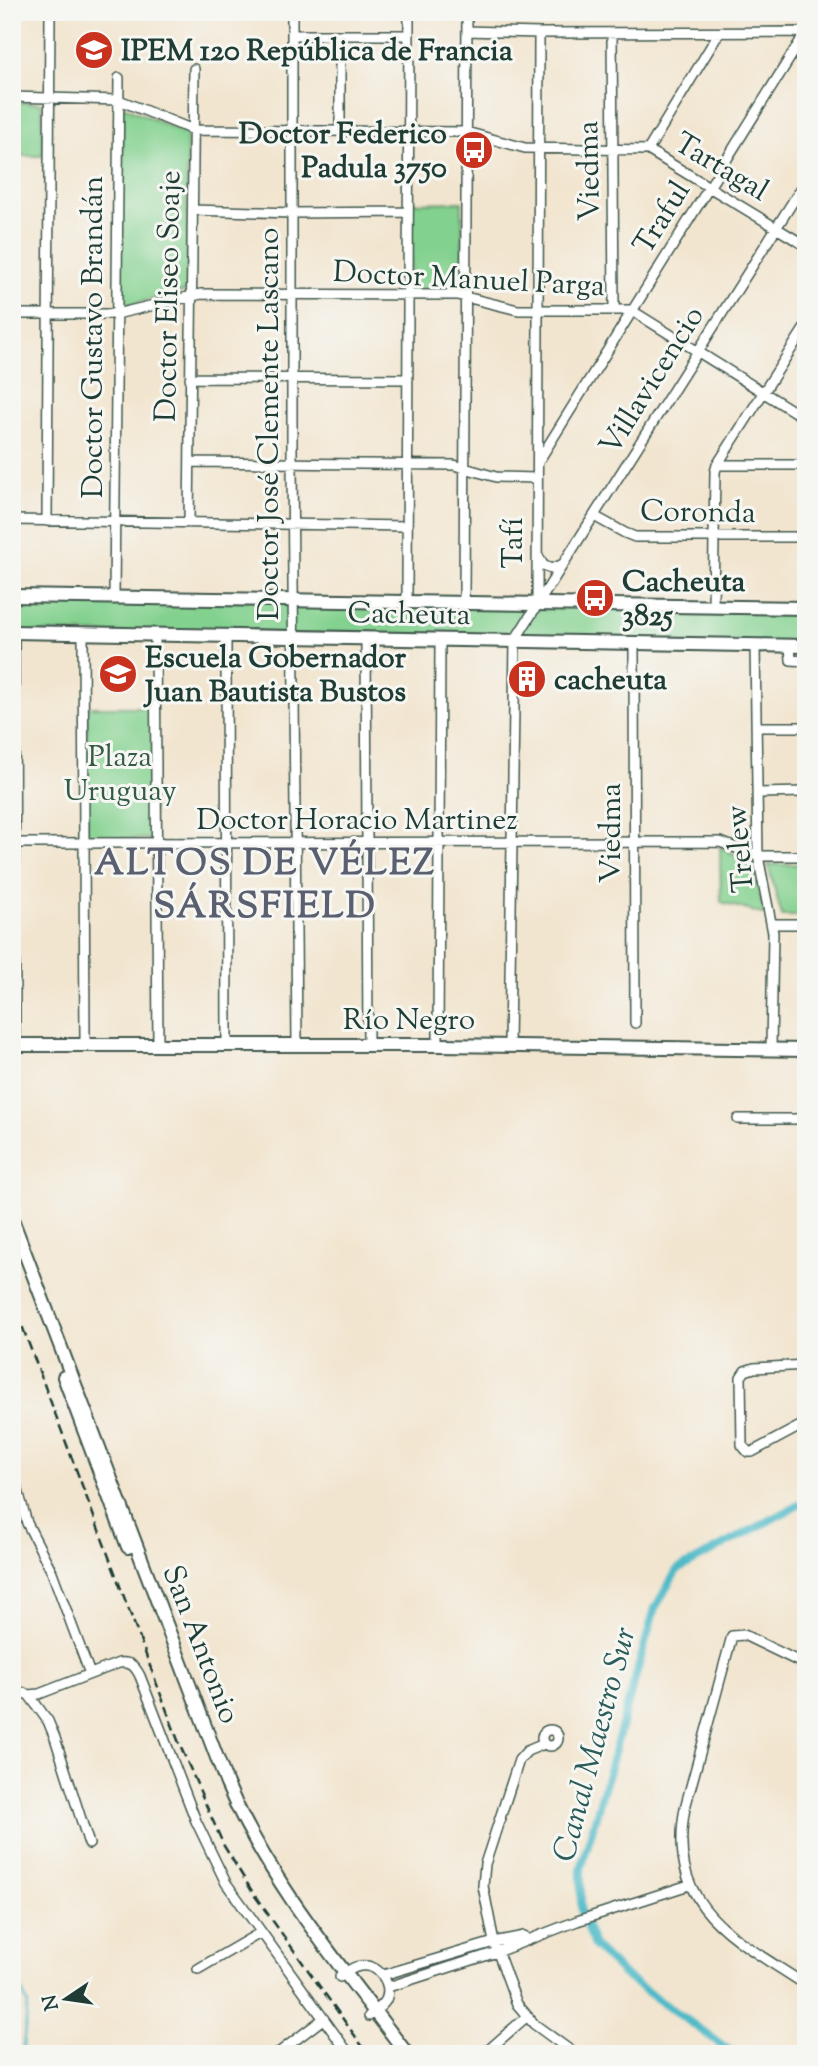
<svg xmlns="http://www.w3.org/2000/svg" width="818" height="2066" viewBox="0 0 818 2066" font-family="'Sorts Mill Goudy',serif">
	<rect width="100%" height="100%" fill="#f6f6f2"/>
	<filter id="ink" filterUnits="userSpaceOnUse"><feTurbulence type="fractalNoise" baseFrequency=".0143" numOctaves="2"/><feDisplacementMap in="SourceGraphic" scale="14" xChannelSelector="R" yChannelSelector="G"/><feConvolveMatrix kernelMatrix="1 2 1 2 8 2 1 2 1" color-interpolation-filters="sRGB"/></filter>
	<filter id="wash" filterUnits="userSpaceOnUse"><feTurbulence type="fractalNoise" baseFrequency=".00686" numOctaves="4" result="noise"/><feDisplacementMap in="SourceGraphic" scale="28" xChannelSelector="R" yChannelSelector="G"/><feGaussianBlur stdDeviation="1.57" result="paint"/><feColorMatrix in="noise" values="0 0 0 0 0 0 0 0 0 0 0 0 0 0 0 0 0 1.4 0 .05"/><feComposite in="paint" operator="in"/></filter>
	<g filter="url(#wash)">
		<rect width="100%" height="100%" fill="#f2e5cf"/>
		<path fill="#83d18f" stroke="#518762" stroke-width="2" d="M12 102 40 103 42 106 43 156H13V201Z
			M123 106 187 134V291L120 307Z
			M462 202 463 292H410L411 203Z
			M12 596 806 608V646L12 632Z
			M87 707H153V839H87Z
			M720 847 752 863 765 915 721 902Z
			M806 864V916H782L768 865Z"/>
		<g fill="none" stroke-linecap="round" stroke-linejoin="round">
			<path stroke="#4dbac8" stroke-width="2.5" d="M12 1971 28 2004 22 2054"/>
			<path stroke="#4dbac8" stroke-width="8" d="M735 2054 625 1976 594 1946 581 1911V1869L655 1608 677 1570 806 1501"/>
		</g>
	</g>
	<g filter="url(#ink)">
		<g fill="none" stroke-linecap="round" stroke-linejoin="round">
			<defs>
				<path id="street" d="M292 12V463L297 1045
					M467 31 539 33 806 32
					M612 33 614 309
					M292 35H409
					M340 35V131
					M12 97 119 100 193 130 466 132 525 148 648 150 806 246
					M648 150 719 33
					M193 210 291 213 408 212
					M12 314H116L201 294 457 295 518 310H631L806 419
					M190 378 408 379
					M190 462 454 465 496 477 536 478
					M538 462 806 32
					M717 465H806
					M594 516 625 533 635 537H806
					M12 520 407 526
					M47 521 50 12
					M189 523 194 69
					M538 556 543 565 551 569 561 565
					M114 598 119 78
					M407 602 409 12
					M537 602 539 33
					M464 603 467 12
					M713 607 715 472 717 465 806 326
					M14 632 15 1045
					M83 634 85 1044
					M155 635 158 1045
					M226 636 227 1045
					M366 638 368 1045
					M634 644 635 1023
					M755 645 758 856 773 933 771 1049
					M790 645 791 660 806 661
					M757 727H806
					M758 793 806 792
					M12 843 720 842 758 856H806
					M773 924H806
					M438 1045 440 640
					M509 1046 515 640 806 181
					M738 1119H806
					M806 1365 754 1368 745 1371 741 1377 742 1445 748 1452H752L806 1423
					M12 1469 27 1523 52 1572 90 1674
					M806 1665 744 1635 732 1636 685 1808C666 1909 735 1938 806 1985
					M12 1689 29 1695 39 1694 119 1663C131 1662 135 1666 140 1676L196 1821 226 1883 349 2054
					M29 1695 48 1721 55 1738 89 1844
					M542 1738a8 8 0 1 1 16 0a8 8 0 1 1-16 0Z
					M544 1744 527 1751 519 1760 485 1864 483 1886 494 1942 517 2004 534 2024 575 2054
					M198 1969 260 1933
					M383 1975 494 1942 524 1936
					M340 1977C346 1972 352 1967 360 1966 378 1963 393 1983 386 2000 382 2007 375 2011 369 2016
					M388 1987 497 1952 577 1921 689 1885
					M277 2054 323 2019
					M484 2054 526 2017"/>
				<path id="secondary" d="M12 596 806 608
					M12 632 806 646
					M12 1045H438L806 1050
					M12 1219 227 1784C269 1882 343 1969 407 2054
					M64 1377 128 1547"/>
			</defs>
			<use href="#street" stroke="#3f564b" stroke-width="12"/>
			<use href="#secondary" stroke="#3f564b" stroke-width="16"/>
			<use href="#street" stroke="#fff" stroke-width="9"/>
			<use href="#secondary" stroke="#fff" stroke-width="12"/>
			<path stroke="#1f3d34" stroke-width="2.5" stroke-dasharray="10 5" stroke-linecap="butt" d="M12 1299 179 1743 224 1846 255 1896 368 2054"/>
		</g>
	</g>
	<defs>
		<symbol id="school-disc" viewBox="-11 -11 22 22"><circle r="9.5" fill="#c8321e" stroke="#f6f6f2"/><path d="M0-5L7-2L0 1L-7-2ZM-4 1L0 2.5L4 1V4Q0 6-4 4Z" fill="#fff"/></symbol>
		<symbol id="bus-disc" viewBox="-11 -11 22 22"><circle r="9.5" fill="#c8321e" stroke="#f6f6f2"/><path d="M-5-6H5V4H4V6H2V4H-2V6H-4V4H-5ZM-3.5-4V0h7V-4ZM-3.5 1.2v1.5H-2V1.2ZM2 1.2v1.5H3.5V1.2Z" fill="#fff"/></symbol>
		<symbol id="building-disc" viewBox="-11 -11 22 22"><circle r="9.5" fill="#c8321e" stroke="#f6f6f2"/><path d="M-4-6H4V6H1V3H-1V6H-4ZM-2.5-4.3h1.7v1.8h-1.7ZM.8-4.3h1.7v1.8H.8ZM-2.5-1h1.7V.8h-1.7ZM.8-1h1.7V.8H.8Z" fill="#fff"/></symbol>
	</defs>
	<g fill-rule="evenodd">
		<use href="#school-disc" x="72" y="28" width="44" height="44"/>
		<use href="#bus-disc" x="452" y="128" width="44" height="44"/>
		<use href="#bus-disc" x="573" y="576" width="44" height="44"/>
		<use href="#school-disc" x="96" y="652" width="44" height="44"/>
		<use href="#building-disc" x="505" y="657" width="44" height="44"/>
	</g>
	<g text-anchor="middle" stroke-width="6" stroke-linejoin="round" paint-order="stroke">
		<g font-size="30" font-weight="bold" fill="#1f3d34" stroke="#f6f6f2" text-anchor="start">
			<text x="121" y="60">IPEM 120 República de Francia</text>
			<text x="447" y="143" text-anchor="end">Doctor Federico<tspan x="447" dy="34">Padula 3750</tspan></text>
			<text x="622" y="591">Cacheuta<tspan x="622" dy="34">3825</tspan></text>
			<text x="145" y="667">Escuela Gobernador<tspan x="145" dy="34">Juan Bautista Bustos</tspan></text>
			<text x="554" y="689">cacheuta</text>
		</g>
		<g font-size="30" fill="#1f3d34" stroke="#f6f6f2">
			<text transform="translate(722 166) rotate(31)" y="10">Tartagal</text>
			<text transform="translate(588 171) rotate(-91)" y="10">Viedma</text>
			<text transform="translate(661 217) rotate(-58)" y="10">Traful</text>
			<text transform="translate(469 278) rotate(3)" y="10">Doctor Manuel Parga</text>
			<text transform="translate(167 296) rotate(-89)" y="10">Doctor Eliseo Soaje</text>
			<text transform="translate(92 337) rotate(-90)" y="10">Doctor Gustavo Brandán</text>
			<text transform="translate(651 380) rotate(-58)" y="10">Villavicencio</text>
			<text transform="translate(268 424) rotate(-90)" y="10">Doctor José Clemente Lascano</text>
			<text transform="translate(698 511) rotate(1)" y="10">Coronda</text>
			<text transform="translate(512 543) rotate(-90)" y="10">Tafí</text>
			<text transform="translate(409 613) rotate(1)" y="10">Cacheuta</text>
			<text x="357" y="829">Doctor Horacio Martinez</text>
			<text transform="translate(610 833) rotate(-90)" y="10">Viedma</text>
			<text transform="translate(739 849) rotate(-95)" y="10">Trelew</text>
			<text x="409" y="1029">Río Negro</text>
			<text transform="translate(202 1644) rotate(69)" y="10">San Antonio</text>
		</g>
		<g font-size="30" fill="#335b46" stroke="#f6f6f2">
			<text x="120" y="766">Plaza<tspan x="120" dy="34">Uruguay</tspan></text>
		</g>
		<g font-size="32" font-style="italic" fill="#2a5c59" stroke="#f6f6f2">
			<text transform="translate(593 1744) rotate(-75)" y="11">Canal Maestro Sur</text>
		</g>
		<g font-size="37" font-weight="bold" letter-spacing="2" fill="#5b6070" stroke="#f6f6f2">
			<text x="265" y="874">ALTOS DE VÉLEZ<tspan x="265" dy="43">SÁRSFIELD</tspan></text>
		</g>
	</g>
	<rect width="818" height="2066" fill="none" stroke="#f6f6f2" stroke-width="42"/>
	<g transform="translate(66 1999) rotate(257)" stroke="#f6f6f2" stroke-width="5" paint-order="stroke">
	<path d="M0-5L12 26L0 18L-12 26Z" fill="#1f3d34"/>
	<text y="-10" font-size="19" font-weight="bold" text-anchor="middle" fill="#1f3d34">N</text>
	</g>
</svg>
